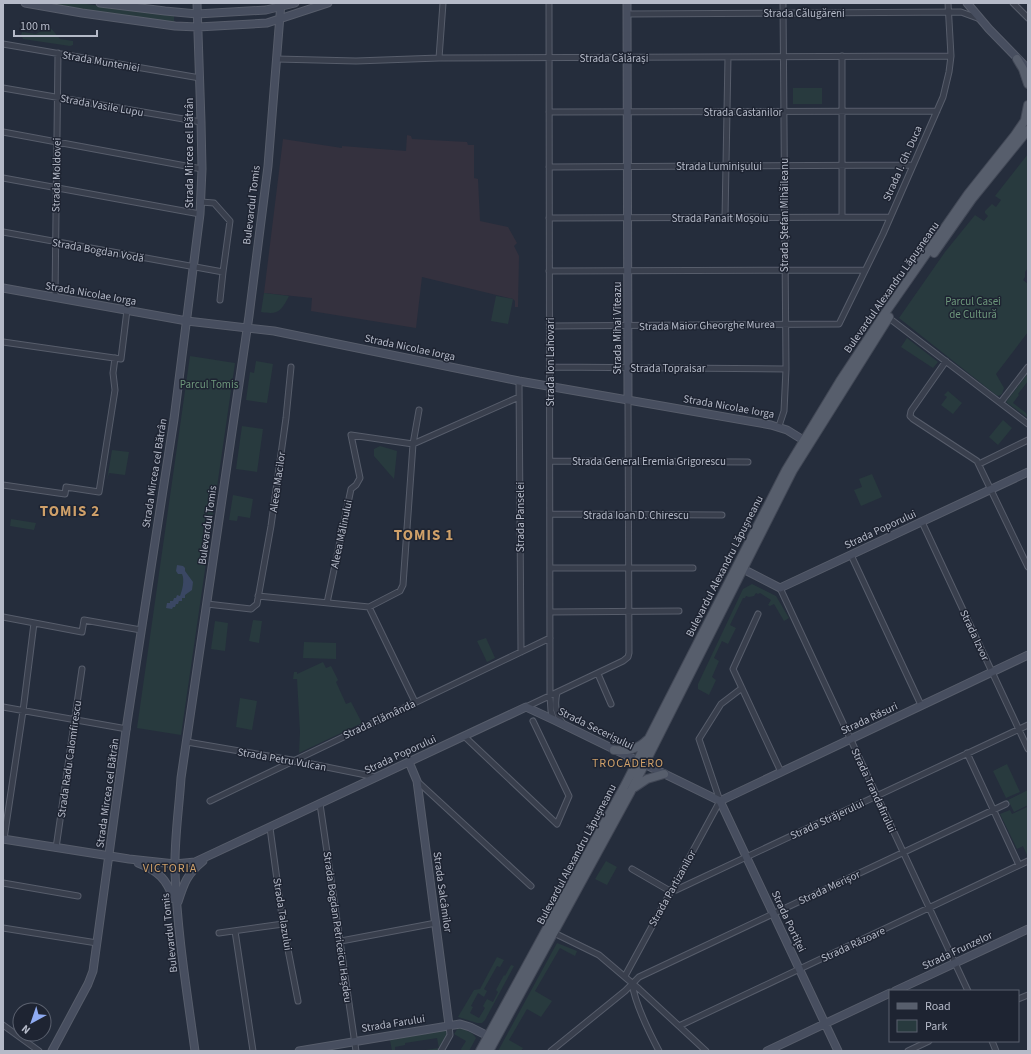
<svg xmlns="http://www.w3.org/2000/svg" width="1031" height="1054" viewBox="0 0 1031 1054" font-family="'Source Sans 3',sans-serif">
	<rect width="100%" height="100%" fill="#252d3c"/>
	<path fill="#34313e" d="M407 135 411 136 412 139 467 142 468 145H474V178L478 179 480 221 508 227 517 243 514 246 519 256 518 307H515V301L513 299 422 277 416 328 311 311 312 298 264 293 283 139 342 148V146L406 151Z"/>
	<path fill="#283a3e" d="M48 3H79L174 16V22L107 13Z
		M49 26 60 39 73 41V45L70 46 23 39 21 35 22 32 36 34Z
		M793 88H822V104H793Z
		M1028 154V268L1025 272V277L1023 280 1028 284V332L996 374 1004 388 1002 394 999 396 996 395 899 318 945 252 975 215 984 221 988 216 985 213V211L992 204 996 207 1001 200 995 196Z
		M264 293 289 296C281 311 279 315 261 312Z
		M496 296 513 299 508 324 491 321Z
		M907 338 938 362 933 368 901 347Z
		M190 356 235 363 181 735 137 728Z
		M256 361 273 364 267 403 246 400 250 372 254 373Z
		M1028 373V381L1018 394 1019 395 1013 403 1026 413 1028 418 1006 402Z
		M948 391 962 403 953 414 941 405 947 397 944 395Z
		M1003 420 1012 428 998 445 989 437Z
		M242 426 263 429 257 472 236 469Z
		M380 446 397 451 394 479 374 456V449Z
		M112 450 129 452 125 475 109 473 107 480Z
		M872 474 882 497 861 506 854 490 862 487 859 479Z
		M233 495 253 499 250 518 238 516 237 521 229 520Z
		M11 519 36 523 34 530 10 526Z
		M752 584 776 596 789 618 784 621 774 604 770 606 768 605 771 600 760 593 758 594 756 593 754 596 749 597 746 596 745 598H743L730 625 736 628 728 644 722 641 714 658 719 661 712 677 716 680 709 695 698 689V684L743 589Z
		M253 620 262 621 259 643 249 641Z
		M215 621 228 623 225 651 211 649Z
		M486 638 495 658 487 662 477 641Z
		M304 642 336 643V659L303 658Z
		M323 662 326 668 331 666 338 680 336 682 346 704 351 702 362 723 299 753 300 732 297 679H293L294 672H297V674Z
		M240 698 257 701 252 730 236 727Z
		M1007 764 1020 792 1006 798 993 771Z
		M1028 790V805L1014 812 1008 800Z
		M1027 807 1028 810 1027 855 1023 846 1017 849 1000 814 1010 810 1012 814Z
		M606 861 617 867 607 885 595 879Z
		M557 943 577 951 575 956 560 948 535 991 552 1001 541 1017 527 1009 509 1040 523 1048 521 1051H498Z
		M497 957 504 960 500 967 497 966 484 989 487 991 484 997 478 993 471 1006 473 1007 470 1013 479 1018 485 1008 483 1006 487 999 493 1002 498 992 496 990 504 975 505 976 511 965 514 966 485 1020 482 1023H477L458 1017 474 990 480 989Z
		M458 1028C464 1029 473 1032 476 1038L469 1051H462L461 1049 466 1041 454 1034Z
		M447 1030 448 1034 439 1051H419L439 1048 437 1038 405 1043V1045L395 1047V1051H392L390 1040Z"/>
	<path fill="#3a4763" d="M177 565 183 566 185 568V571L193 582 192 590 185 595V598H182V601H179L178 604H176L175 607H173L172 609 166 608 167 603H170V601H173L174 598H176L177 595 180 596C182 591 185 580 182 574H178L176 571Z"/>
	<g fill="none" stroke-linecap="round" stroke-linejoin="round">
		<defs>
			<path id="street" d="M549 3 550 696 551 711 554 720
				M1013 3 1028 18
				M627 14 961 12 980 19
				M3 44 200 78
				M842 56V217
				M439 58 443 3
				M277 59 356 61 439 58 951 56
				M3 88 201 122
				M549 112 937 111
				M3 132 202 169
				M549 167 913 165
				M3 178 200 214
				M549 218 890 217
				M725 218 728 57
				M3 232 223 272 230 221 214 203 201 202
				M549 271 865 270
				M55 297 58 53
				M220 300 223 272
				M889 318 1028 424
				M550 326 839 324 883 234 943 97 949 72 951 56 948 3
				M3 342 121 359 127 310
				M946 361 911 411 910 416 913 419 977 461 1028 567
				M550 367 786 369
				M519 381 521 652
				M1001 402 1028 367
				M779 426 784 411 786 369 783 3
				M413 444 519 397
				M550 461 748 462
				M979 464 1028 440
				M3 485 65 494 66 487 99 492 115 390 113 373 115 358
				M550 514 722 515
				M922 522 1028 749
				M851 555 921 705
				M550 568H693
				M780 588 968 991
				M258 596 369 607 400 591 403 585 413 444 419 410
				M327 603 351 489 356 485 360 478 351 435 413 444
				M207 604 251 609 257 604 271 526 286 418 291 367
				M369 607 415 702
				M550 612 679 611
				M758 614 733 669 781 772
				M3 617 82 632 84 620 141 630
				M598 674 611 704
				M557 693C554 705 556 713 563 724
				M3 707 127 729
				M526 707 623 661 628 657 629 653 628 400
				M464 736 557 824 569 796 533 721
				M187 742 292 760 376 777
				M967 753 1019 865
				M417 781 531 886
				M210 801 550 638
				M320 804 356 1051
				M270 828 283 924 298 1001
				M4 839 23 711 34 623
				M56 848 82 669
				M632 869 670 891 676 890 1028 725
				M3 883 78 896
				M3 928 97 943
				M235 931 253 1051
				M219 933 283 924
				M554 933 599 955 639 989 706 1051
				M341 941 436 923
				M625 976 720 801 699 739 721 704 742 688
				M632 983C635 1004 649 1032 659 1051
				M1018 999 1028 995
				M3 1025 39 1051
				M679 1026 1028 861
				M992 1041 996 1051
				M441 1051 450 1035 449 1025
				M551 1051 625 991 639 977 1006 804
				M908 1051 929 1041"/>
			<path id="secondary" d="M25 3 82 13 175 26 198 27 267 23 328 3
				M100 3 165 11 197 14 266 10 295 3
				M627 3 628 400
				M967 3 989 29 1028 69
				M3 288 187 321 274 331 519 381 771 425 787 430 808 443
				M743 569 780 588 1028 472
				M409 762 417 781 449 1025
				M720 801 1028 655
				M720 801 838 1051
				M3 839 129 859 175 864 195 862 526 707 554 720 720 801
				M138 863C159 871 166 879 174 899
				M178 902C184 883 187 874 203 861
				M895 991 1028 929
				M52 1051 88 984 93 971 127 723 174 419 200 214 202 169 201 122 197 3
				M195 1051C187 992 177 932 175 872 174 841 179 809 181 778L249 316 268 166 281 3
				M299 1051 460 1024 470 1027 488 1036
				M767 1051 890 993"/>
			<path id="primary" d="M1017 59 1023 69 1028 84
				M1025 120 1028 105
				M934 253 972 199 1028 130
				M614 750C627 751 637 750 647 740
				M635 787 647 779 664 774
				M480 1051 624 787 786 470 840 381 883 316 968 194 1015 135 1028 116
				M489 1051 631 791 793 470 889 317"/>
		</defs>
		<use href="#street" stroke="#575d6b" stroke-width="7"/>
		<use href="#secondary" stroke="#575d6b" stroke-width="9"/>
		<use href="#primary" stroke="#424856" stroke-width="10"/>
		<use href="#street" stroke="#393f4d" stroke-width="5"/>
		<use href="#secondary" stroke="#474e5f" stroke-width="7"/>
		<use href="#primary" stroke="#575e6c" stroke-width="8"/>
	</g>
	<g text-anchor="middle" stroke-width="3" stroke-linejoin="round" paint-order="stroke">
		<g font-size="11" fill="#b5bac8" stroke="#1e2432">
			<text x="804" y="17">Strada Călugăreni</text>
			<text x="614" y="62">Strada Călărași</text>
			<text transform="translate(101 61) rotate(10)" y="4">Strada Munteniei</text>
			<text transform="translate(102 105) rotate(10)" y="4">Strada Vasile Lupu</text>
			<text x="743" y="116">Strada Castanilor</text>
			<text transform="translate(189 153) rotate(-90)" y="4">Strada Mircea cel Bătrân</text>
			<text transform="translate(902 163) rotate(-66)" y="4">Strada I. Gh. Duca</text>
			<text x="719" y="170">Strada Luminișului</text>
			<text transform="translate(56 175) rotate(-89)" y="4">Strada Moldovei</text>
			<text transform="translate(251 205) rotate(-83)" y="4">Bulevardul Tomis</text>
			<text transform="translate(784 215) rotate(-90)" y="4">Strada Ștefan Mihăileanu</text>
			<text x="720" y="222">Strada Panait Moșoiu</text>
			<text transform="translate(98 250) rotate(10)" y="4">Strada Bogdan Vodă</text>
			<text transform="translate(891 287) rotate(-55)" y="4">Bulevardul Alexandru Lăpușneanu</text>
			<text transform="translate(91 293) rotate(10)" y="4">Strada Nicolae Iorga</text>
			<text transform="translate(707 325) rotate(-1)" y="4">Strada Maior Gheorghe Murea</text>
			<text transform="translate(617 328) rotate(-90)" y="4">Strada Mihai Viteazu</text>
			<text transform="translate(410 347) rotate(12)" y="4">Strada Nicolae Iorga</text>
			<text transform="translate(550 362) rotate(-90)" y="4">Strada Ion Lahovari</text>
			<text x="668" y="372">Strada Topraisar</text>
			<text transform="translate(729 406) rotate(10)" y="4">Strada Nicolae Iorga</text>
			<text x="649" y="465">Strada General Eremia Grigorescu</text>
			<text transform="translate(154 473) rotate(-81)" y="4">Strada Mircea cel Bătrân</text>
			<text transform="translate(277 482) rotate(-82)" y="4">Aleea Macilor</text>
			<text x="636" y="519">Strada Ioan D. Chirescu</text>
			<text transform="translate(520 517) rotate(-90)" y="4">Strada Panselei</text>
			<text transform="translate(207 525) rotate(-82)" y="4">Bulevardul Tomis</text>
			<text transform="translate(880 529) rotate(-25)" y="4">Strada Poporului</text>
			<text transform="translate(341 534) rotate(-78)" y="4">Aleea Mălinului</text>
			<text transform="translate(724 566) rotate(-63)" y="4">Bulevardul Alexandru Lăpușneanu</text>
			<text transform="translate(975 635) rotate(65)" y="4">Strada Izvor</text>
			<text transform="translate(869 718) rotate(-25)" y="4">Strada Răsuri</text>
			<text transform="translate(379 719) rotate(-25)" y="4">Strada Flămânda</text>
			<text transform="translate(596 728) rotate(26)" y="4">Strada Secerișului</text>
			<text transform="translate(400 754) rotate(-25)" y="4">Strada Poporului</text>
			<text transform="translate(69 759) rotate(-82)" y="4">Strada Radu Calomfirescu</text>
			<text transform="translate(282 759) rotate(10)" y="4">Strada Petru Vulcan</text>
			<text transform="translate(874 790) rotate(65)" y="4">Strada Trandafirului</text>
			<text transform="translate(107 793) rotate(-82)" y="4">Strada Mircea cel Bătrân</text>
			<text transform="translate(827 819) rotate(-25)" y="4">Strada Străjerului</text>
			<text transform="translate(576 854) rotate(-62)" y="4">Bulevardul Alexandru Lăpușneanu</text>
			<text transform="translate(829 887) rotate(-25)" y="4">Strada Merișor</text>
			<text transform="translate(672 888) rotate(-61)" y="4">Strada Partizanilor</text>
			<text transform="translate(443 892) rotate(82)" y="4">Strada Salcâmilor</text>
			<text transform="translate(283 914) rotate(81)" y="4">Strada Talazului</text>
			<text transform="translate(789 921) rotate(65)" y="4">Strada Portiței</text>
			<text transform="translate(338 927) rotate(82)" y="4">Strada Bogdan Petriceicu Hașdeu</text>
			<text transform="translate(169 933) rotate(-96)" y="4">Bulevardul Tomis</text>
			<text transform="translate(853 944) rotate(-25)" y="4">Strada Răzoare</text>
			<text transform="translate(957 950) rotate(-25)" y="4">Strada Frunzelor</text>
			<text transform="translate(393 1023) rotate(-9)" y="4">Strada Farului</text>
		</g>
		<g font-size="11" fill="#6d977b" stroke="#1e2432">
			<text x="973" y="305">Parcul Casei<tspan x="973" dy="13">de Cultură</tspan></text>
			<text x="209" y="388">Parcul Tomis</text>
		</g>
		<g font-size="12" letter-spacing="1" fill="#cfa069" stroke="#1e2432">
			<text x="628" y="767">TROCADERO</text>
			<text x="170" y="872">VICTORIA</text>
		</g>
		<g font-size="15" font-weight="bold" letter-spacing="1" fill="#cfa069" stroke="#1e2432">
			<text x="70" y="516">TOMIS 2</text>
			<text x="424" y="540">TOMIS 1</text>
		</g>
	</g>
	<rect width="1031" height="1054" fill="none" stroke="#b5bac8" stroke-width="8"/>
	<rect x="889" y="990" width="130" height="52" fill="#1e2432" stroke="#5a606e"/>
	<rect x="897" y="1003" width="20" height="6" fill="#575e6c" stroke="#5a606e"/>
	<text x="925" y="1010" font-size="12" fill="#b5bac8">Road</text>
	<rect x="897" y="1020" width="20" height="12" fill="#283a3e" stroke="#5a606e"/>
	<text x="925" y="1030" font-size="12" fill="#b5bac8">Park</text>
	<g transform="translate(32 1022) rotate(220)"><circle r="19" fill="#1e2432" stroke="#5a606e"/>
	<path d="M0-3L7 15L0 10L-7 15Z" fill="#8fabf2"/>
	<text y="-6" font-size="11" font-weight="bold" text-anchor="middle" fill="#b5bac8">N</text>
	</g>
	<path d="M14 30v6h83v-6" fill="none" stroke="#b5bac8" stroke-width="2"/>
	<text x="20" y="30" font-size="12" fill="#b5bac8" stroke="#1e2432" stroke-width="3" paint-order="stroke">100 m</text>
</svg>
